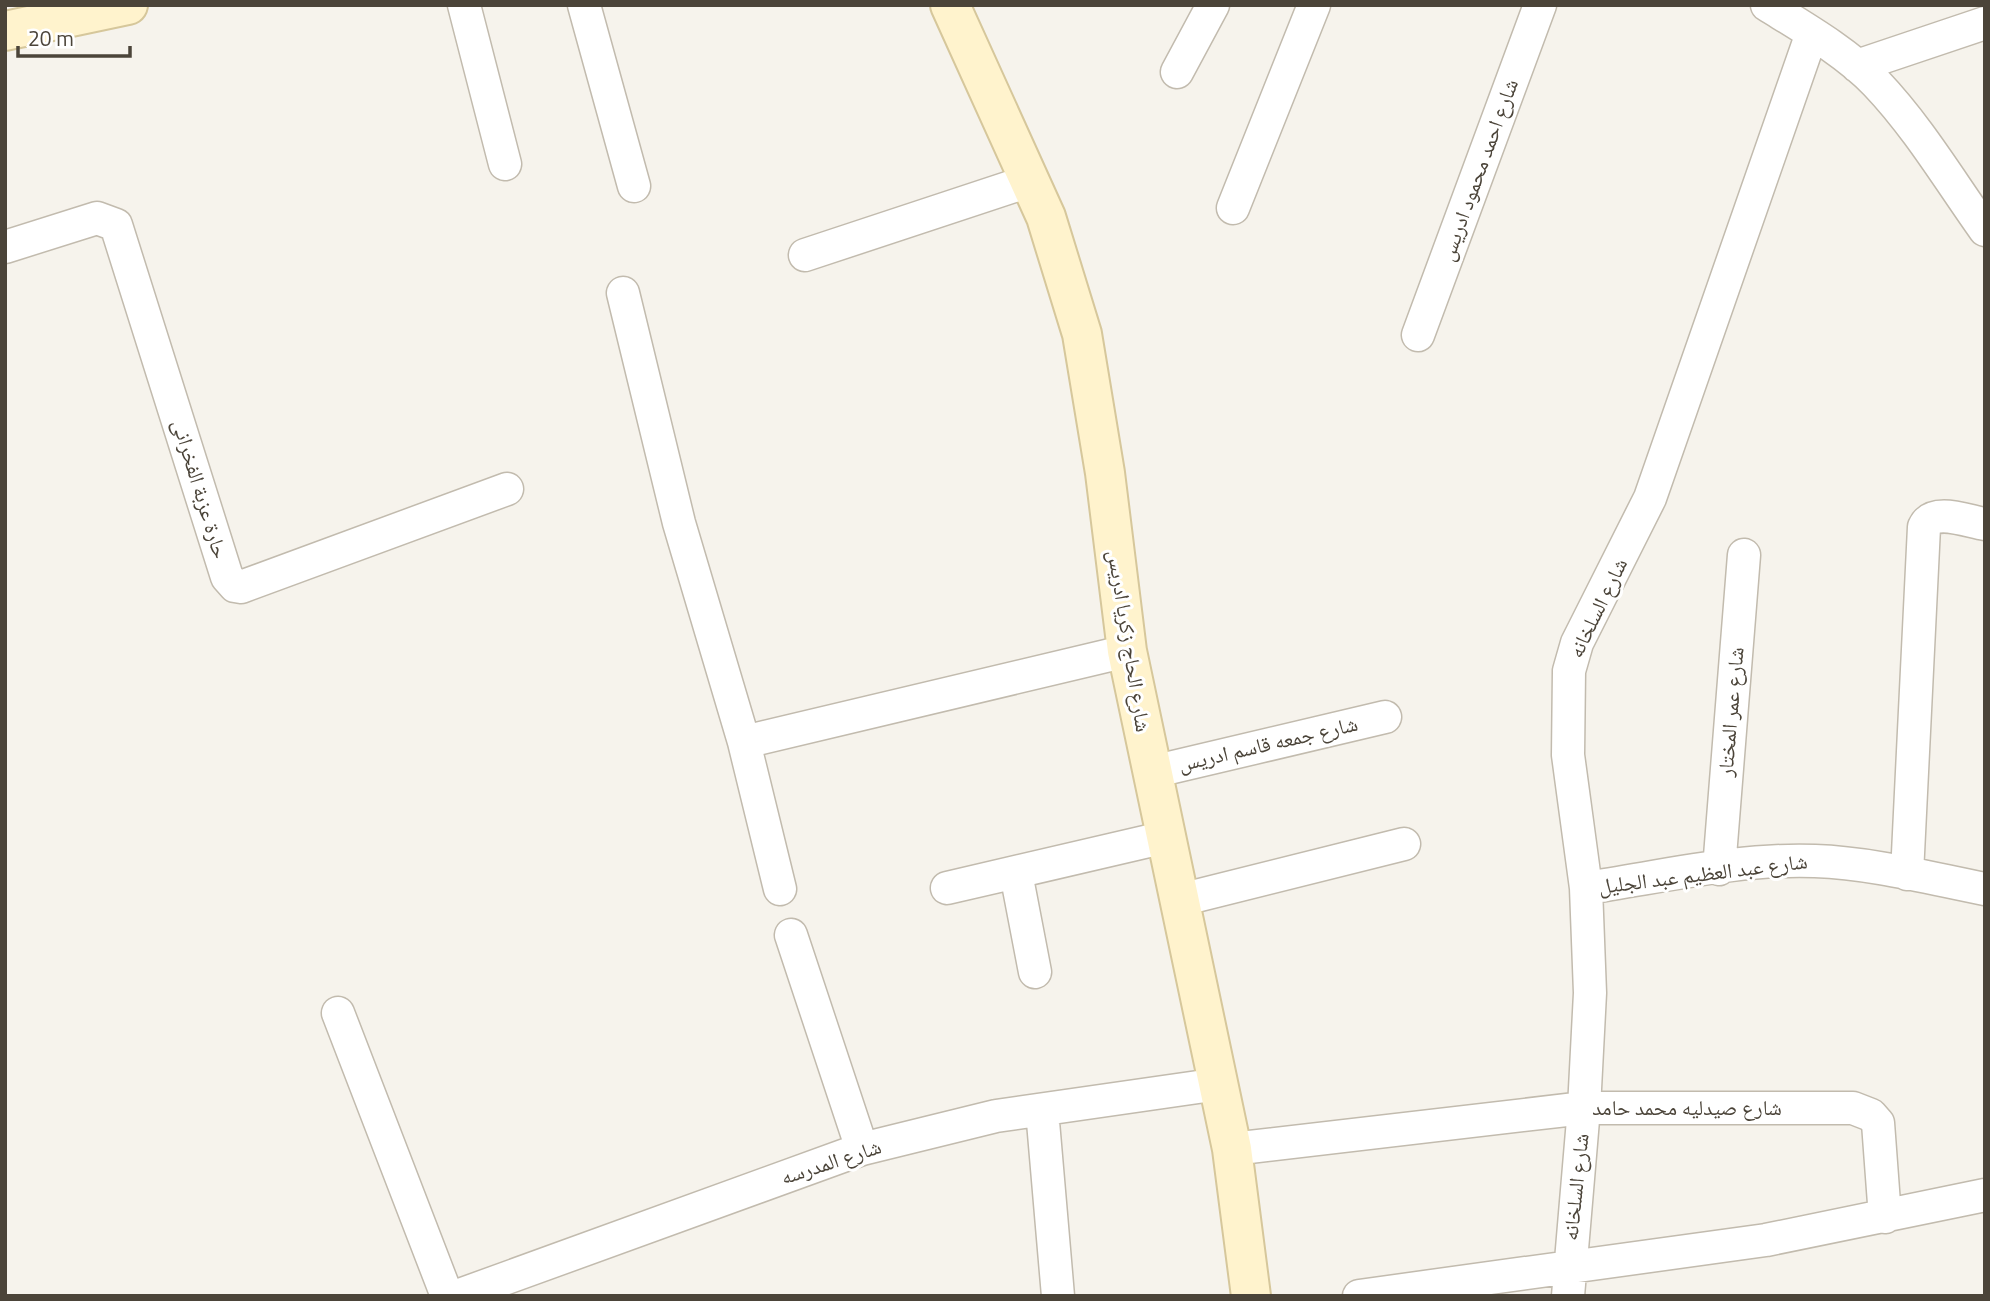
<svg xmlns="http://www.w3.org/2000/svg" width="1990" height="1301" viewBox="0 0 1990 1301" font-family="'Titillium Web','Noto Naskh Arabic',sans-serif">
	<rect width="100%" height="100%" fill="#f6f3ec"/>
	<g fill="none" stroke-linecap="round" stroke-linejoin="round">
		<defs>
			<path id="street" d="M464 5 505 164
				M584 5 634 186
				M1767 5C1804 28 1846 52 1876 83 1918 127 1950 181 1985 230
				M1857 66 1985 23
				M1177 72 1213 5
				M1233 208 1314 5
				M5 247 97 218 116 225 227 577 235 586 241 587 507 489
				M805 255 1029 181
				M623 293 679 523 744 742 780 889
				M1418 335 1540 5
				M744 742 1127 651
				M1152 772 1385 717
				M1719 869 1744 555
				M1016 873 1035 972
				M1907 874 1924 527C1933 507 1967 521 1985 524
				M947 888 1166 837
				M1586 888C1661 877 1740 858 1815 861 1872 863 1929 878 1985 889
				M1180 900 1404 844
				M791 935 862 1149
				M338 1013 447 1296
				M1042 1110 1058 1296
				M1232 1149 1584 1108H1853L1871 1115 1878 1123 1885 1217
				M457 1296 862 1149 996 1116 1219 1084
				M1359 1296 1766 1240 1985 1195
				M1568 1296 1584 1108 1590 993 1586 888 1568 755 1569 671 1577 643 1650 498 1812 33"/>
			<path id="secondary" d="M950 5 1046 217 1082 334 1105 473 1127 651 1232 1149 1251 1296
				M5 31 128 5"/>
		</defs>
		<use href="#street" stroke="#c2bbae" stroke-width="35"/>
		<use href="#secondary" stroke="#d6c79b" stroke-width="42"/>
		<use href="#street" stroke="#fff" stroke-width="32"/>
		<use href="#secondary" stroke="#fff3cd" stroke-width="38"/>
	</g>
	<g text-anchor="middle" stroke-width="6" stroke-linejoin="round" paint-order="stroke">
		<g font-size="21" fill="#4b4439" stroke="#fff">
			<text transform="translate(1479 170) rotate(-70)" y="7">شارع احمد محمود ادريس</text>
			<text transform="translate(200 489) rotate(73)" y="7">حارة عزبة الفخرانى</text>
			<text transform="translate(1598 608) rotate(-64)" y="7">شارع السلخانه</text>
			<text transform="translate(1129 641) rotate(81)" y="7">شارع الحاج زكريا ادريس</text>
			<text transform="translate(1731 712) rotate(-85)" y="7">شارع عمر المختار</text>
			<text transform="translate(1268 744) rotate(-13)" y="7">شارع جمعه قاسم ادريس</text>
			<text transform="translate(1703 874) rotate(-7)" y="7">شارع عبد العظيم عبد الجليل</text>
			<text x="1687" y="1115">شارع صيدليه محمد حامد</text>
			<text transform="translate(831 1162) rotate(-18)" y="7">شارع المدرسه</text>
			<text transform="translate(1576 1187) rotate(-84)" y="7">شارع السلخانه</text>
		</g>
	</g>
	<rect width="1990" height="1301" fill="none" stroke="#4b4439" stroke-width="14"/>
	<path d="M18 46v10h112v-10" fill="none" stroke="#4b4439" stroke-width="3.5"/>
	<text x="28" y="46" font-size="21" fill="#4b4439" stroke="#ffffff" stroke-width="5" paint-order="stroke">20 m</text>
</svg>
